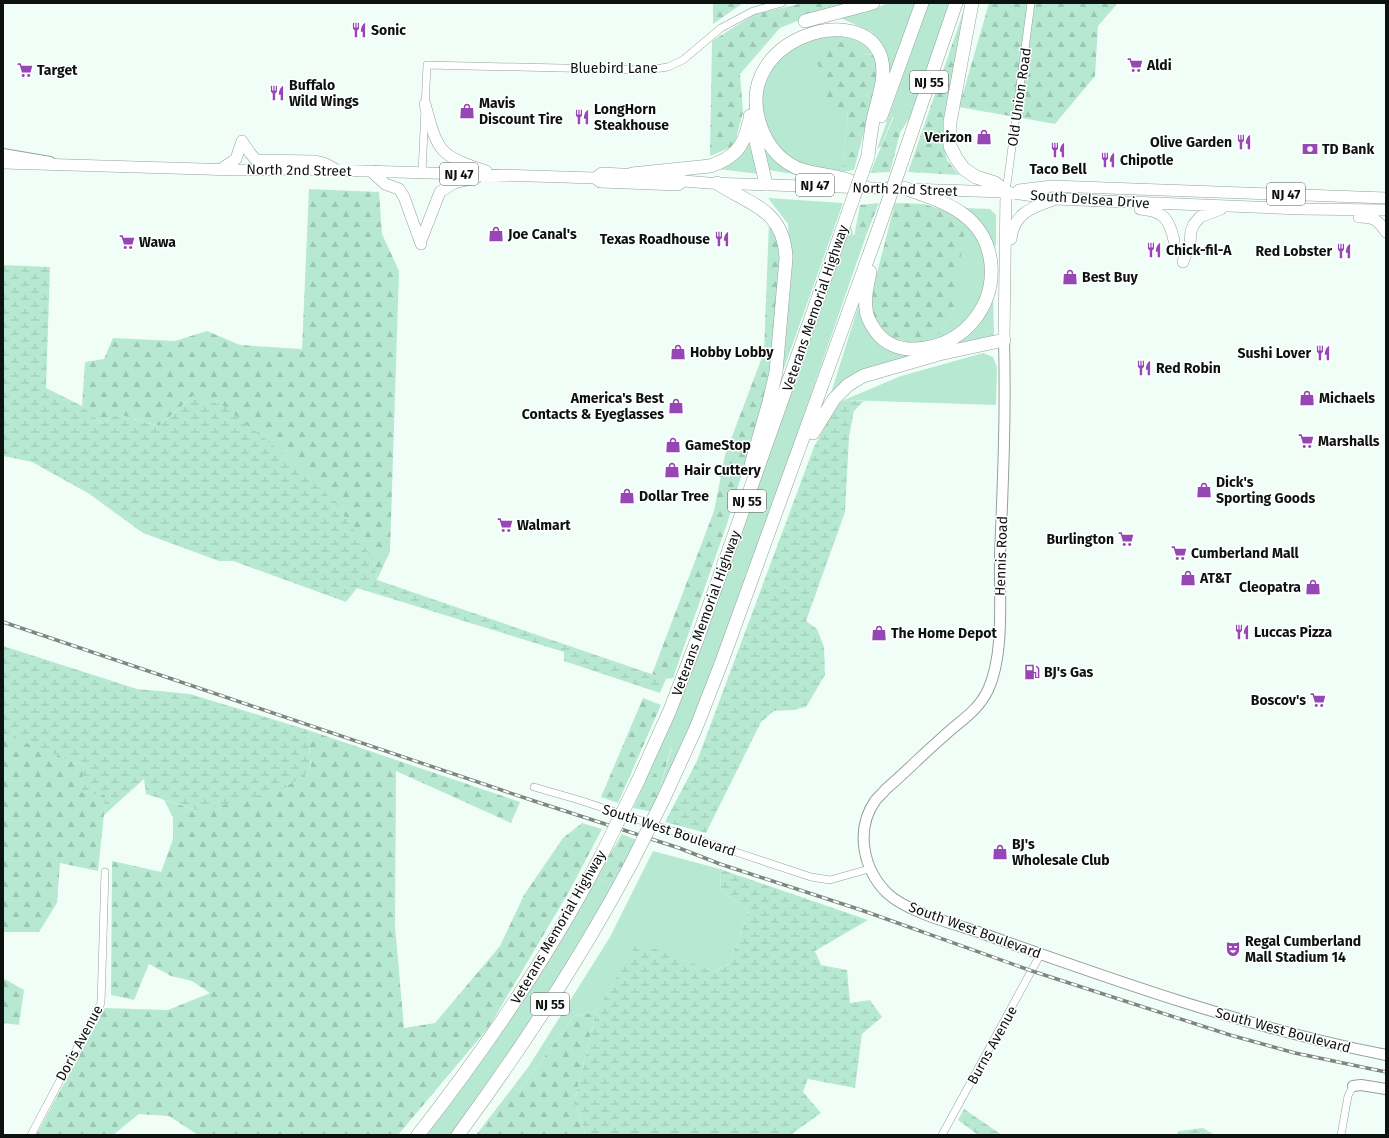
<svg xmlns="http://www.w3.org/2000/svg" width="1389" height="1138" viewBox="0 0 1389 1138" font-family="'Fira Sans',sans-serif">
	<defs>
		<pattern id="forest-firs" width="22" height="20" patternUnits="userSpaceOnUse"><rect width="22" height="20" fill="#b7e9d2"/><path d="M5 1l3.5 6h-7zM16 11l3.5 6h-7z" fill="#9cc7b3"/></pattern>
		<pattern id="wetland-marsh" width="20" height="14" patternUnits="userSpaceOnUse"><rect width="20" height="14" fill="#b7e9d2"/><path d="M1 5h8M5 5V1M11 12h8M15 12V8" fill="none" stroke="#9cc7b3"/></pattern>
	</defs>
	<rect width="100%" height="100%" fill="#f1fef8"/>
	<path fill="#b7e9d2" d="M888 3H916L891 74 872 32 838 17 867 12Z
		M929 3H950L910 117 900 133 893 116 881 146 877 149Z
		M812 33 861 37 876 55 859 54 848 111 842 172 800 167 778 147 763 123 762 97 768 70 787 49Z
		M759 139 799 175 768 170Z
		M750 141 759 174 718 169Z
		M768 198 843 203 782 374 791 273 788 224Z
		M965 208 990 209 996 215V247Z
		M959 215 973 230 986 253 987 283 972 320 934 341 953 313 957 274Z
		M850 223 854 237 867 233 747 579 677 761 653 812 672 747 633 808 690 678Z
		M993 292 994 336 952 346 981 323Z
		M860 301C870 344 875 347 918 356L852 375 830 396Z
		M983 353 993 357 997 367 996 405 844 400 901 376Z
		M653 851 720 869 721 891 749 911 729 964 713 971 637 943 596 1012 574 1016 519 1092 513 1087 529 1066 610 937Z
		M596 877 613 886 503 1069 451 1135H424Z"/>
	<path fill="url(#forest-firs)" d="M713 3H743L713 24Z
		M803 3H853L817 13 780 28 740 74 743 112 734 146 710 156 712 41 755 14Z
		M989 3H1118L1098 26 1095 76 1055 124 959 107Z
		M964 10 942 136 947 160 959 175 908 172Z
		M843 41 859 54 876 55 879 74 854 170 842 172 848 111 829 110 816 56Z
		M894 116 900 133 890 172 870 173Z
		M309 189 379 192 382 234 399 271 390 551 377 580 374 561 193 396 159 426 117 414 102 424 82 406 85 362 104 359 113 338 175 341 207 331 240 345 302 349Z
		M879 203 867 233 854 237 860 205Z
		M895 203 924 204 959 215 965 228 953 313 934 341 911 343 889 337 875 324 870 300Z
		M769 222 780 245 779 289 770 378 727 524 673 678 666 679 652 674 714 511 725 455 764 352Z
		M643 698 661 705 618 803 601 797Z
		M308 730 520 802 511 823 396 771 395 926 404 1028 435 1023 500 946 524 895 563 838 582 823 602 829 570 890 489 1027 398 1135H198L169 1116 139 1114 113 1135H36L105 1008 168 1010 210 993 192 981 171 976 149 964 134 1000 111 995 112 861 161 872 173 839V817L164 800 199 811 311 771Z
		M4 733 83 765 106 795 98 871 60 863 57 903 39 932H3Z
		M672 745 653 812 633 808Z
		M622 834 637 840 613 886 596 877Z
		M3 978 24 990 19 1025 3 1023Z
		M596 1012 574 1103 586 1135H476L513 1087 519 1092 574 1016Z"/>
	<path fill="url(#wetland-marsh)" d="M3 265 50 267 46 388 82 406 102 424 117 414 159 426 193 396 224 406 280 451 335 502 374 561 377 580 666 679 660 693 564 661V652L357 588 346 602 233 561H219L143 533 88 493 32 462 3 456Z
		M844 400 864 401 854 411 849 437 845 512 806 621 817 629 824 647 825 675 806 707 793 710 774 711 761 722 706 833 665 822 697 761 814 447 835 407Z
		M3 646 137 689 190 694 308 730 311 771 279 791 199 811 146 794 144 779 104 815 105 795 82 793 83 765 3 734Z
		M720 869 868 920 815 951 821 965 847 970 850 1003 870 1000 882 1017 862 1034 855 1088 808 1079 803 1092 821 1113 793 1133 794 1135H586L574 1103 596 1012 637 942 713 971 729 964 749 911 721 891Z
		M964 1109 1002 1135H978L958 1120Z
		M1203 1128 1215 1135H1176L1179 1131Z"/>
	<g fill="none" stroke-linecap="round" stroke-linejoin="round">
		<defs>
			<path id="street" d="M422 173 427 65 647 70 668 67 683 60 721 28 753 11 782 3
				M1006 192 1031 3
				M534 787 579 800 811 877 830 880 869 869
				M31 1135 101 1003 105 872
				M942 1135 1040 955
				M1341 1135 1348 1096 1353 1086"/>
			<path id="secondary" d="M3 154 50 162
				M1004 340C1006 412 1003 483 1000 555 999 597 1005 653 988 690 978 711 960 721 944 736 924 753 906 772 886 789 883 793 878 797 875 801 855 830 863 869 887 893 908 913 956 924 984 934 1116 981 1248 1028 1386 1055
				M1353 1086 1361 1085 1386 1089"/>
			<path id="primary" d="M425 104C438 152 438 155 486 171
				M242 141 250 153 256 160 315 161 324 163 335 169
				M3 163 237 170 300 169 595 178 602 173 678 177 684 181 708 183 1006 192 1054 199 1300 209 1386 210
				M221 169 236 159 242 141
				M371 171 385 184 399 189 404 197 421 244
				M595 178 600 182 678 185 684 181
				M1019 190 1052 186 1386 198
				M1140 209C1164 211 1169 219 1174 240
				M1359 217C1374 217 1378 220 1386 232
				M422 238 440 192 454 183 476 178
				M1011 239C1014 213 1031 208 1053 200
				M1183 262 1190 243 1191 231 1194 224 1200 217 1221 209
				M1004 340 1006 192"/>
			<path id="highway" d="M972 3 950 122V146L956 158 964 169 976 177 995 183 1006 192
				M805 21 873 3
				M750 116 766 184
				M881 116 922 3
				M902 161 956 3
				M632 174 710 166C734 158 744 147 749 122
				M717 183C750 205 784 209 786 258L776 372 769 402 751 465
				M865 187C857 184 848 179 840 178 821 173 804 174 788 163 773 153 764 138 759 121 735 38 862 0 881 57 887 78 877 100 873 120 871 132 869 144 868 156
				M870 272C868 283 864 296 866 308 866 316 870 323 875 330 884 344 900 350 916 349 961 347 995 309 991 264 986 215 945 202 904 188
				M813 433 834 399 848 385 863 376 939 354 1004 340
				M638 781 670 710 697 640 847 216
				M663 800 696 728 722 661 880 225
				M418 1135C486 1048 549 956 600 858
				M458 1135C522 1048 579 961 630 866"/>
		</defs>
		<use href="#street" stroke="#93a29b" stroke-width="8"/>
		<use href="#secondary" stroke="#93a29b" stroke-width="12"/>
		<use href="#primary" stroke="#93a29b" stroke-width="12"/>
		<use href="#highway" stroke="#93a29b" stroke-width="14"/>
		<use href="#street" stroke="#fff" stroke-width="7"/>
		<use href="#secondary" stroke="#fff" stroke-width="10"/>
		<use href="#primary" stroke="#fff" stroke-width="11"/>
		<use href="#highway" stroke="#fff" stroke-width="13"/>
		<defs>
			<path id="rail" d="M3 622 531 800 679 848 720 864 864 911 1032 971 1230 1035 1295 1053 1386 1072"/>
		</defs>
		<use href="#rail" stroke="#7d8682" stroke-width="3.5"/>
		<use href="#rail" stroke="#fff" stroke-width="2" stroke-dasharray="6" stroke-linecap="butt"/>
		<defs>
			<path id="highway-bridge" d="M847 216 868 156
				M880 225 902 161
				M600 858 638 781
				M630 866 663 800"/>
		</defs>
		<use href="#highway-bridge" stroke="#93a29b" stroke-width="14" stroke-linecap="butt"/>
		<use href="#highway-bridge" stroke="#fff" stroke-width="13"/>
	</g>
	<defs>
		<symbol id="restaurant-bare" viewBox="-9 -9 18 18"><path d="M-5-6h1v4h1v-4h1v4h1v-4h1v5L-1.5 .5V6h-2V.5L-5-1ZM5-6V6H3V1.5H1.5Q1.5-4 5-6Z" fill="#9746b5" stroke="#fff" stroke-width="2.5" paint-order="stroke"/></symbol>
		<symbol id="supermarket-bare" viewBox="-9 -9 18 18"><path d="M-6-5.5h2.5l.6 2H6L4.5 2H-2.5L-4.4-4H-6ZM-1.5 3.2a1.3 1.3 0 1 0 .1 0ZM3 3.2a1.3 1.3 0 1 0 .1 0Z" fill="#9746b5" stroke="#fff" stroke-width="2.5" paint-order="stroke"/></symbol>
		<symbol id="shop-bare" viewBox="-9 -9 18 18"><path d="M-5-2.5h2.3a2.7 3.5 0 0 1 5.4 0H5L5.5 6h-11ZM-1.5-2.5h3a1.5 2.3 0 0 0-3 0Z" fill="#9746b5" stroke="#fff" stroke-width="2.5" paint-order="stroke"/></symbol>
		<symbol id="bank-bare" viewBox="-9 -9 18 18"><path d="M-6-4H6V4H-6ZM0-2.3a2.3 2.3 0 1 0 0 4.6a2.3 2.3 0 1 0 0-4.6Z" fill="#9746b5" stroke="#fff" stroke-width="2.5" paint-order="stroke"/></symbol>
		<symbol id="fuel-bare" viewBox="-9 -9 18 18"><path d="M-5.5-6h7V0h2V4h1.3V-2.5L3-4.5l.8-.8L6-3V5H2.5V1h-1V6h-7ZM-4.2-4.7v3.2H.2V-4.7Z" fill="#9746b5" stroke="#fff" stroke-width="2.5" paint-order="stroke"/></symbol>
		<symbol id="theatre-bare" viewBox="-9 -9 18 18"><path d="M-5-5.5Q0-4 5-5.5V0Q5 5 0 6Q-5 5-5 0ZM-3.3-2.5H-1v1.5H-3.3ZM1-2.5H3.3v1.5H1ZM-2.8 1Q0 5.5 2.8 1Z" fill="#9746b5" stroke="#fff" stroke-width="2.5" paint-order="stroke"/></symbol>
	</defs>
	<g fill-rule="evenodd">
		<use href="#restaurant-bare" x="348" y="19" width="22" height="22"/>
		<use href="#supermarket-bare" x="1124" y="54" width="22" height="22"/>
		<use href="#supermarket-bare" x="14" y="59" width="22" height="22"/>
		<use href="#restaurant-bare" x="266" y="82" width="22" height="22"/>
		<use href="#shop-bare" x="456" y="100" width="22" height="22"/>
		<use href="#restaurant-bare" x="571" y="106" width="22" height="22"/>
		<use href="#shop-bare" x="973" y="126" width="22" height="22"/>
		<use href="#restaurant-bare" x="1233" y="131" width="22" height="22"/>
		<use href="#bank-bare" x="1299" y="138" width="22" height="22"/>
		<use href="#restaurant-bare" x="1047" y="139" width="22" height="22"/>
		<use href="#restaurant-bare" x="1097" y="149" width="22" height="22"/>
		<use href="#shop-bare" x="485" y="223" width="22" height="22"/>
		<use href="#restaurant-bare" x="711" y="228" width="22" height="22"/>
		<use href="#supermarket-bare" x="116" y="231" width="22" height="22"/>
		<use href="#restaurant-bare" x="1143" y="239" width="22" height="22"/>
		<use href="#restaurant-bare" x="1333" y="240" width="22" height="22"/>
		<use href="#shop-bare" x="1059" y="266" width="22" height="22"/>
		<use href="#shop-bare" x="667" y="341" width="22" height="22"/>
		<use href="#restaurant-bare" x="1312" y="342" width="22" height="22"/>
		<use href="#restaurant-bare" x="1133" y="357" width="22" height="22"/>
		<use href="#shop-bare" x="1296" y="387" width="22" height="22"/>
		<use href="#shop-bare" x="665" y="395" width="22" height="22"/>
		<use href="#supermarket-bare" x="1295" y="430" width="22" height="22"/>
		<use href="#shop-bare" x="662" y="434" width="22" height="22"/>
		<use href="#shop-bare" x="661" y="459" width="22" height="22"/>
		<use href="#shop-bare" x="1193" y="479" width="22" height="22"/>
		<use href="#shop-bare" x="616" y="485" width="22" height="22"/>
		<use href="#supermarket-bare" x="494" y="514" width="22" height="22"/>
		<use href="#supermarket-bare" x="1115" y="528" width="22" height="22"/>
		<use href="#supermarket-bare" x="1168" y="542" width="22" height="22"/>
		<use href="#shop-bare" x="1177" y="567" width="22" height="22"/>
		<use href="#shop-bare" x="1302" y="576" width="22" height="22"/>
		<use href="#restaurant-bare" x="1231" y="621" width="22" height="22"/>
		<use href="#shop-bare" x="868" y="622" width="22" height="22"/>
		<use href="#fuel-bare" x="1021" y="661" width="22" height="22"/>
		<use href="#supermarket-bare" x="1307" y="689" width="22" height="22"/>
		<use href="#shop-bare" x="989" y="841" width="22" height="22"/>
		<use href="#theatre-bare" x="1222" y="938" width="22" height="22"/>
	</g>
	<g text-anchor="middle" stroke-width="3" stroke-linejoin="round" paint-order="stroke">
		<g fill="#fff" stroke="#565958" stroke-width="1">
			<rect x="910" y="71" width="38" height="22" rx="3"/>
			<rect x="440" y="163" width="38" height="22" rx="3"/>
			<rect x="796" y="174" width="38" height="22" rx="3"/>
			<rect x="1267" y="183" width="38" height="22" rx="3"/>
			<rect x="728" y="490" width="38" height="22" rx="3"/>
			<rect x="531" y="993" width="38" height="22" rx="3"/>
		</g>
		<g font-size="13" font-weight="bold" fill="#0d1210">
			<text x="929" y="87">NJ 55</text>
			<text x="459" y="179">NJ 47</text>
			<text x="815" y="190">NJ 47</text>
			<text x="1286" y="199">NJ 47</text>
			<text x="747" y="506">NJ 55</text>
			<text x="550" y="1009">NJ 55</text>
		</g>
		<g font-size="14" font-weight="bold" fill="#0d1210" stroke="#fff" text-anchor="start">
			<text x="371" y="35">Sonic</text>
			<text x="1147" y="70">Aldi</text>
			<text x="37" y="75">Target</text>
			<text x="289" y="90">Buffalo<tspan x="289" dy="16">Wild Wings</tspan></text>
			<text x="479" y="108">Mavis<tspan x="479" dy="16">Discount Tire</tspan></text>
			<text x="594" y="114">LongHorn<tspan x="594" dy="16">Steakhouse</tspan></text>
			<text x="972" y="142" text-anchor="end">Verizon</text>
			<text x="1232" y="147" text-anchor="end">Olive Garden</text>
			<text x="1322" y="154">TD Bank</text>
			<text x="1120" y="165">Chipotle</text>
			<text x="1058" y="174" text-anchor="middle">Taco Bell</text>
			<text x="508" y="239">Joe Canal's</text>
			<text x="710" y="244" text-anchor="end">Texas Roadhouse</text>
			<text x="139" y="247">Wawa</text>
			<text x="1166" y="255">Chick-fil-A</text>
			<text x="1332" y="256" text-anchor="end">Red Lobster</text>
			<text x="1082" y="282">Best Buy</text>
			<text x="690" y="357">Hobby Lobby</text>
			<text x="1311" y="358" text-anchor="end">Sushi Lover</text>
			<text x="1156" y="373">Red Robin</text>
			<text x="664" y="403" text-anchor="end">America's Best<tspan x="664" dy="16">Contacts &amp; Eyeglasses</tspan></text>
			<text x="1319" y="403">Michaels</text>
			<text x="1318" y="446">Marshalls</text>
			<text x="685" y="450">GameStop</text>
			<text x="684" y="475">Hair Cuttery</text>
			<text x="1216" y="487">Dick's<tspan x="1216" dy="16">Sporting Goods</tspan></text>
			<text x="639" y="501">Dollar Tree</text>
			<text x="517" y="530">Walmart</text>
			<text x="1114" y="544" text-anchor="end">Burlington</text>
			<text x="1191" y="558">Cumberland Mall</text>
			<text x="1200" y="583">AT&amp;T</text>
			<text x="1301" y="592" text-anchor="end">Cleopatra</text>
			<text x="1254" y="637">Luccas Pizza</text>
			<text x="891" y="638">The Home Depot</text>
			<text x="1044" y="677">BJ's Gas</text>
			<text x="1306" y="705" text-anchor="end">Boscov's</text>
			<text x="1012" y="849">BJ's<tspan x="1012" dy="16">Wholesale Club</tspan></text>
			<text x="1245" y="946">Regal Cumberland<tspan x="1245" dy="16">Mall Stadium 14</tspan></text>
		</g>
		<g font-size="14" fill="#0d1210" stroke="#fff">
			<text x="614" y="73">Bluebird Lane</text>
			<text transform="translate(1019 97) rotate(-82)" y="5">Old Union Road</text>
			<text transform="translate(299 170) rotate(1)" y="5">North 2nd Street</text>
			<text transform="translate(905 189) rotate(2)" y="5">North 2nd Street</text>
			<text transform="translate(1090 199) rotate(4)" y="5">South Delsea Drive</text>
			<text transform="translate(815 308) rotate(-71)" y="5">Veterans Memorial Highway</text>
			<text transform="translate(1001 556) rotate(-88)" y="5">Hennis Road</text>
			<text transform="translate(706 613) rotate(-70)" y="5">Veterans Memorial Highway</text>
			<text transform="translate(669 830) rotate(18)" y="5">South West Boulevard</text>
			<text transform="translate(558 927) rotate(-60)" y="5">Veterans Memorial Highway</text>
			<text transform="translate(975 930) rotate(20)" y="5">South West Boulevard</text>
			<text transform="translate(1283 1030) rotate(15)" y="5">South West Boulevard</text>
			<text transform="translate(79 1043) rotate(-62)" y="5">Doris Avenue</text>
			<text transform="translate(992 1045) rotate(-61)" y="5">Burns Avenue</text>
		</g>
	</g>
	<rect width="1389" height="1138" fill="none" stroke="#0d1210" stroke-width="8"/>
</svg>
